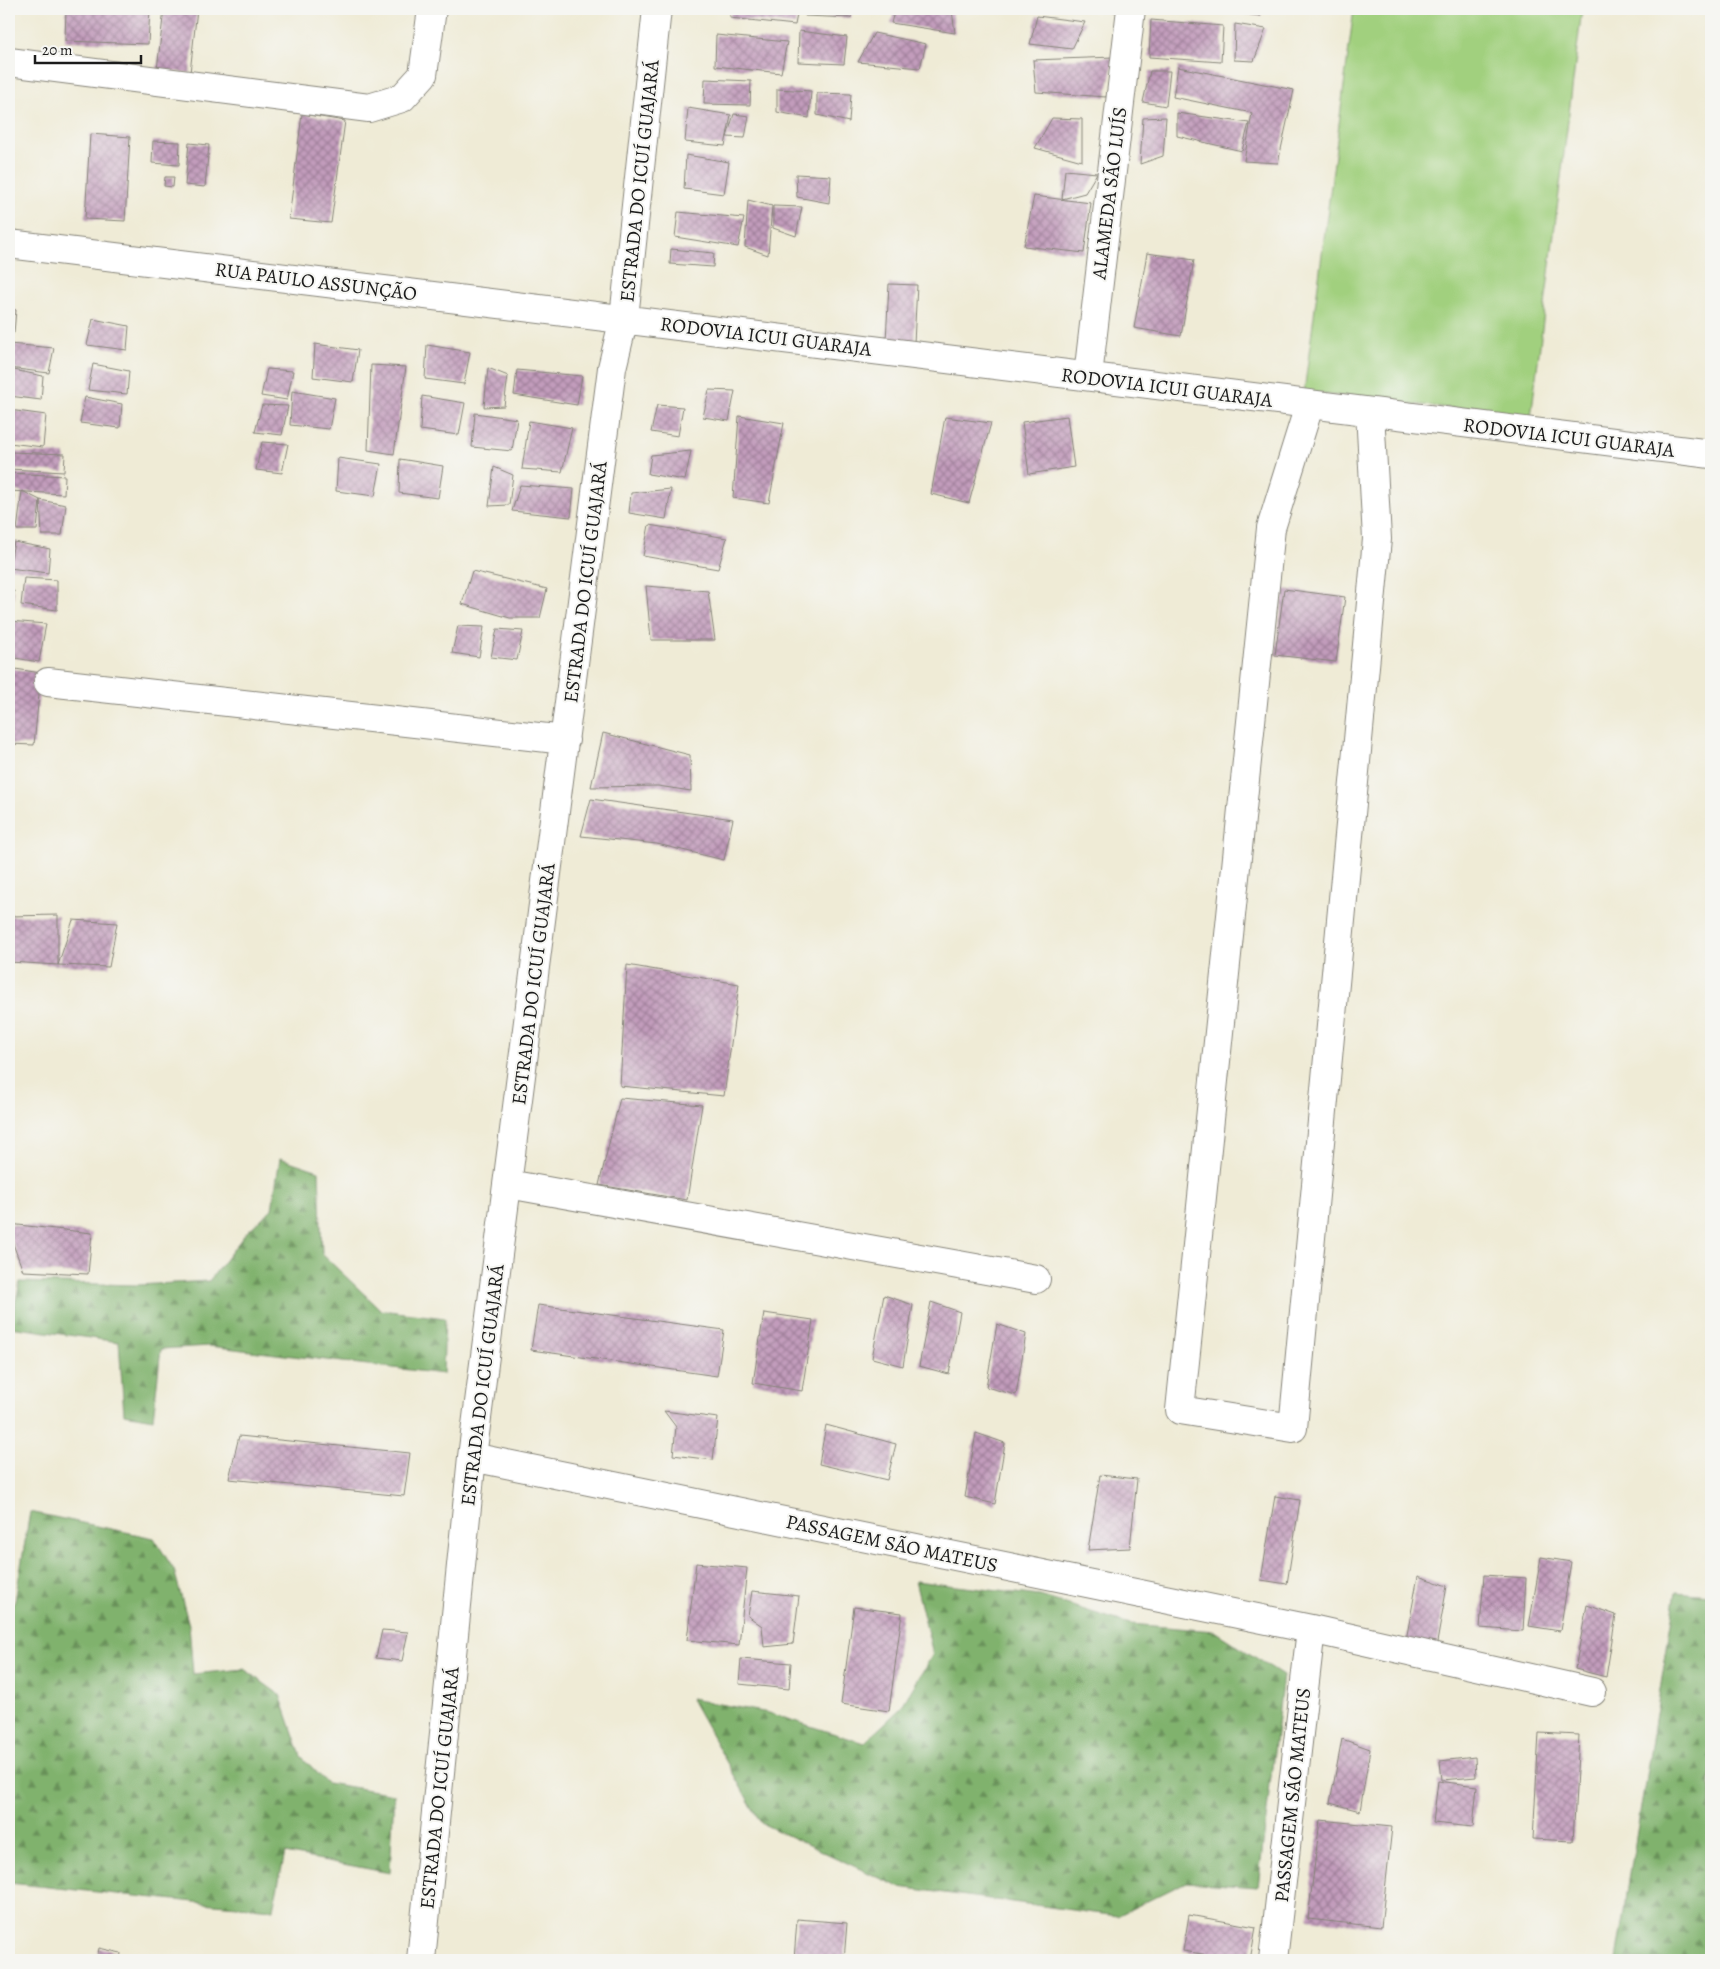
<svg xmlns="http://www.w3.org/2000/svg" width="1720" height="1969" viewBox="0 0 1720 1969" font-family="Alegreya,serif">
	<defs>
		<pattern id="forest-firs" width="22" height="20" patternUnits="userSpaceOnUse" patternTransform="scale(1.25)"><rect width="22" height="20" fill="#80b26d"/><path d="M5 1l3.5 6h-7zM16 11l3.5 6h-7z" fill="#689059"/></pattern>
		<pattern id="building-cross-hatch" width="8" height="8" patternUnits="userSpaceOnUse" patternTransform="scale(1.25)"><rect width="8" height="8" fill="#c29cbc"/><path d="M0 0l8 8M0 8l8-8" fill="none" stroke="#9d7e98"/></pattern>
	</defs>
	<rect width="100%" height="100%" fill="#f6f6f2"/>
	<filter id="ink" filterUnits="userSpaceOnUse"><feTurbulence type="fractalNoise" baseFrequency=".02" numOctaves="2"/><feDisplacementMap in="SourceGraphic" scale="10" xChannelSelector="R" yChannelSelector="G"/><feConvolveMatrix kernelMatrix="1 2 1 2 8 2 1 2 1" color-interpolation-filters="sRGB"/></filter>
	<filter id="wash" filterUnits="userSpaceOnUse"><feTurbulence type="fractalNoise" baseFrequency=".0096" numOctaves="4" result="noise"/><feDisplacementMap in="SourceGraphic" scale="20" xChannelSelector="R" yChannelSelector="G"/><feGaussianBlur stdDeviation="1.12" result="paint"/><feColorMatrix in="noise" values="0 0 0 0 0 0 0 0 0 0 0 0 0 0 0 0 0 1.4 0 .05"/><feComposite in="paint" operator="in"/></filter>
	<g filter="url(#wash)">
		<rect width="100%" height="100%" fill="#efebd6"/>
		<path fill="url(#forest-firs)" stroke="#4e6744" d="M280 1158 319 1171 322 1254 381 1310 445 1318 443 1374 209 1346 161 1349 153 1419 124 1414 119 1342 10 1327 20 1282 138 1285 209 1281 246 1233 272 1209Z
			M30 1512 154 1538 174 1570 189 1625 193 1674 244 1669 280 1695 301 1756 327 1783 394 1794 390 1873 285 1853 273 1909 214 1904 9 1883V1611L15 1601Z
			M915 1581 1040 1596 1130 1624 1214 1631 1283 1675 1258 1887 1186 1882 1117 1916 899 1887 761 1823 691 1699 769 1713 864 1743 900 1709 933 1654Z
			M1676 1592 1711 1595V1960H1616Z"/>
		<path fill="#a1d07e" stroke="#5e764d" d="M1354 9H1582L1531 417 1304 392Z"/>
		<g id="blocks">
			<path fill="url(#building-cross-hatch)" d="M66 9H150L148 44 65 41Z
				M164 9H197L190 73 157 70Z
				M730 9H798L795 25 730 18Z
				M805 9H852L851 18 805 16Z
				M895 9H949L952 10 955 33 891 23Z
				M1093 9H1117L1116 12Z
				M1203 9H1262L1261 16Z
				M1037 16 1085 22 1072 49 1030 44Z
				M1151 20 1223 26 1221 62 1149 57Z
				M1235 24 1266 29 1254 61 1234 60Z
				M799 31 847 37 844 64 798 62Z
				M874 33 926 44 920 68 858 62Z
				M716 35 787 42 781 73 715 66Z
				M1114 57 1106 97 1036 92 1033 60Z
				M1178 67 1294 90 1278 163 1244 161 1252 113 1173 97Z
				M1150 71H1170L1166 106 1143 102Z
				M705 79 751 81 750 105 704 104Z
				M777 89 811 91 809 118 777 112Z
				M817 93 851 94 849 122 817 115Z
				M688 108 731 115 725 146 685 142Z
				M1177 113 1249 123 1242 151 1177 136Z
				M302 114 345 121 331 223 289 219Z
				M734 114 749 116 745 138 727 137Z
				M1166 117 1163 156 1140 164 1143 118Z
				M1052 118 1082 119V161L1035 148Z
				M90 134 130 137 125 221 85 219Z
				M153 141 180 142 179 165 152 163Z
				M189 143 209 145 205 187 185 185Z
				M686 155 729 162 724 194 684 189Z
				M1065 170 1097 173 1085 193 1062 199Z
				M796 174 831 176 829 203 797 197Z
				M165 177H174L173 187 164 186Z
				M1034 196 1091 203 1084 253 1024 246Z
				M748 200 772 206 768 255 745 247Z
				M773 206 802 207 796 236 773 228Z
				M678 212 744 218 738 247 675 237Z
				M671 249 714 253 713 267 670 264Z
				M1147 253 1194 260 1181 336 1134 328Z
				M889 284 917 285 914 343 886 341Z
				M9 308 16 310 14 333H9Z
				M93 319 129 326 127 350 87 345Z
				M9 344 54 348 49 373 9 368Z
				M315 344 358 350 353 382 313 377Z
				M427 345 470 352 464 384 425 379Z
				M93 364 129 371 127 394 88 390Z
				M371 365 406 367 394 454 368 450Z
				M488 368 508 376 504 406 484 407Z
				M9 369 43 376 41 400 9 396Z
				M267 369 293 371 287 400 261 396Z
				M517 370 582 376 577 405 514 395Z
				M709 390 735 391 729 421 703 417Z
				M292 391 335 398 329 429 290 425Z
				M422 396 465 403 459 435 420 430Z
				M85 397 122 404 120 428 80 423Z
				M262 405 288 406 282 435 255 432Z
				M657 405 683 407 678 436 651 432Z
				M9 410 46 415 43 447 9 443Z
				M475 413 517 419 512 451 472 447Z
				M739 416 784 423 769 503 733 498Z
				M1067 416 1074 467 1029 474 1022 422Z
				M945 417 991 423 969 503 931 494Z
				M529 421 572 428 562 472 522 469Z
				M262 442 288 444 282 473 256 470Z
				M691 451 685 480 648 474 651 455Z
				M10 452 65 454 64 472 9 469Z
				M338 458 381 464 375 496 336 491Z
				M400 459 443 466 438 498 399 493Z
				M494 467 513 475 509 505 489 506Z
				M10 473 65 476 64 494 9 491Z
				M520 485 574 489 571 517 512 511Z
				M671 489 666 519 629 513 631 493Z
				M22 491 40 500 37 530H17Z
				M9 495H14L12 532 9 531Z
				M40 500 66 505 62 535H42Z
				M649 525 727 538 718 569 643 556Z
				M14 542 50 549 48 573 9 568Z
				M472 571 547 589 540 618H510L462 604Z
				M24 578 57 580V610L21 605Z
				M646 586 708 591 715 640H651Z
				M9 589 14 591 12 614H9Z
				M1284 589 1345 597 1336 662 1275 655Z
				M9 621 46 624 39 662 9 657Z
				M458 626 484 627 479 657 452 653Z
				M497 629 523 631 517 660 491 657Z
				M9 668 41 673 34 745 9 744Z
				M603 733 690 755 691 791 658 786 591 787Z
				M591 799 733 819 724 860 657 844 581 836Z
				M58 915V965L9 962V916Z
				M73 920 117 923 109 967 58 965Z
				M627 965 739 984 724 1096 620 1086Z
				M620 1098 702 1105 687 1200 599 1185Z
				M9 1224 92 1233 88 1274 23 1271 9 1233Z
				M884 1295 913 1305 903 1366 872 1358Z
				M931 1302 960 1312 949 1374 919 1366Z
				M538 1305 724 1330 717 1376 531 1350Z
				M764 1313 813 1320 802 1391 753 1383Z
				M997 1324 1026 1334 1016 1395 986 1387Z
				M664 1411 718 1418 713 1460 673 1455 676 1427Z
				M826 1425 896 1444 887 1480 819 1464Z
				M976 1433 1005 1443 995 1504 965 1497Z
				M239 1436 410 1453 404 1496 229 1479Z
				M1100 1475 1137 1479 1130 1548 1088 1550Z
				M1275 1496 1300 1500 1287 1584 1261 1580Z
				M1541 1557 1571 1562 1560 1631 1529 1626Z
				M696 1563 747 1568 739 1645 687 1640Z
				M1484 1575 1526 1578 1523 1631 1480 1628Z
				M1418 1576 1447 1586 1436 1648 1406 1640Z
				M752 1591 799 1596 793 1644 764 1647 762 1626 748 1616Z
				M1587 1605 1616 1615 1606 1677 1575 1669Z
				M854 1607 902 1613 889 1711 841 1704Z
				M382 1630 408 1632 402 1661 376 1658Z
				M741 1659 791 1663 789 1689 739 1684Z
				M1539 1733 1579 1735 1573 1841 1533 1839Z
				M1342 1739 1370 1749 1360 1811 1330 1803Z
				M1475 1757 1476 1777 1442 1780 1440 1761Z
				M1438 1781 1477 1786 1473 1827 1433 1823Z
				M1320 1820 1392 1827 1381 1927 1308 1919Z
				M1189 1915 1256 1927 1250 1960H1240L1183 1951Z
				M797 1919 847 1923 844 1960H794Z
				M99 1948 121 1953 120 1960H97Z"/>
		</g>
	</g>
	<g filter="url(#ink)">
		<use href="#blocks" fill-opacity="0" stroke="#868479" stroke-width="1"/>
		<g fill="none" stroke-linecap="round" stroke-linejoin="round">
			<defs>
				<path id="minor" d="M9 62 369 108 402 98 423 75 432 9
					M9 244C576 312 1144 384 1711 454
					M1088 376 1131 9
					M1309 406 1271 528 1180 1410 1293 1428 1377 539 1370 412
					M48 682 565 740
					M508 1184 1036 1279
					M472 1457 1311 1629 1592 1692
					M421 1960 472 1457 612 368 624 318 657 9
					M1273 1960 1311 1629"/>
			</defs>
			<use href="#minor" stroke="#868479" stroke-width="30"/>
			<use href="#minor" stroke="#fff" stroke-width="28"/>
		</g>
	</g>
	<g text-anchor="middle" stroke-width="4" stroke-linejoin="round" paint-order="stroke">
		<g font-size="20" fill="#1c1c1c" stroke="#f6f6f2">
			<text transform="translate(639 181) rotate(-84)" y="7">ESTRADA DO ICUÍ GUAJARÁ</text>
			<text transform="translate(1109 193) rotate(-83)" y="7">ALAMEDA SÃO LUÍS</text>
			<text transform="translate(316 281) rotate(7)" y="7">RUA PAULO ASSUNÇÃO</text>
			<text transform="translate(766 336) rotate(7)" y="7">RODOVIA ICUI GUARAJA</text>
			<text transform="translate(1167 387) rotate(7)" y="7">RODOVIA ICUI GUARAJA</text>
			<text transform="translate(1569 437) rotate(7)" y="7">RODOVIA ICUI GUARAJA</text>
			<text transform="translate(585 582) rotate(-83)" y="7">ESTRADA DO ICUÍ GUAJARÁ</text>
			<text transform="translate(533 984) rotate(-83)" y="7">ESTRADA DO ICUÍ GUAJARÁ</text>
			<text transform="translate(482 1385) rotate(-83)" y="7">ESTRADA DO ICUÍ GUAJARÁ</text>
			<text transform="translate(892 1543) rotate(12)" y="7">PASSAGEM SÃO MATEUS</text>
			<text transform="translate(439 1788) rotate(-84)" y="7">ESTRADA DO ICUÍ GUAJARÁ</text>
			<text transform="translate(1292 1795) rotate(-84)" y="7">PASSAGEM SÃO MATEUS</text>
		</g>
	</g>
	<rect width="1720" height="1969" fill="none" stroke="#f6f6f2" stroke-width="30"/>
	<path d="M35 55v8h106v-8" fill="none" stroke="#1c1c1c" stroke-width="2.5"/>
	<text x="42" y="55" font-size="15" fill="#1c1c1c" stroke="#f6f6f2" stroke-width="4" paint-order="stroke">20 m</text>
</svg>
